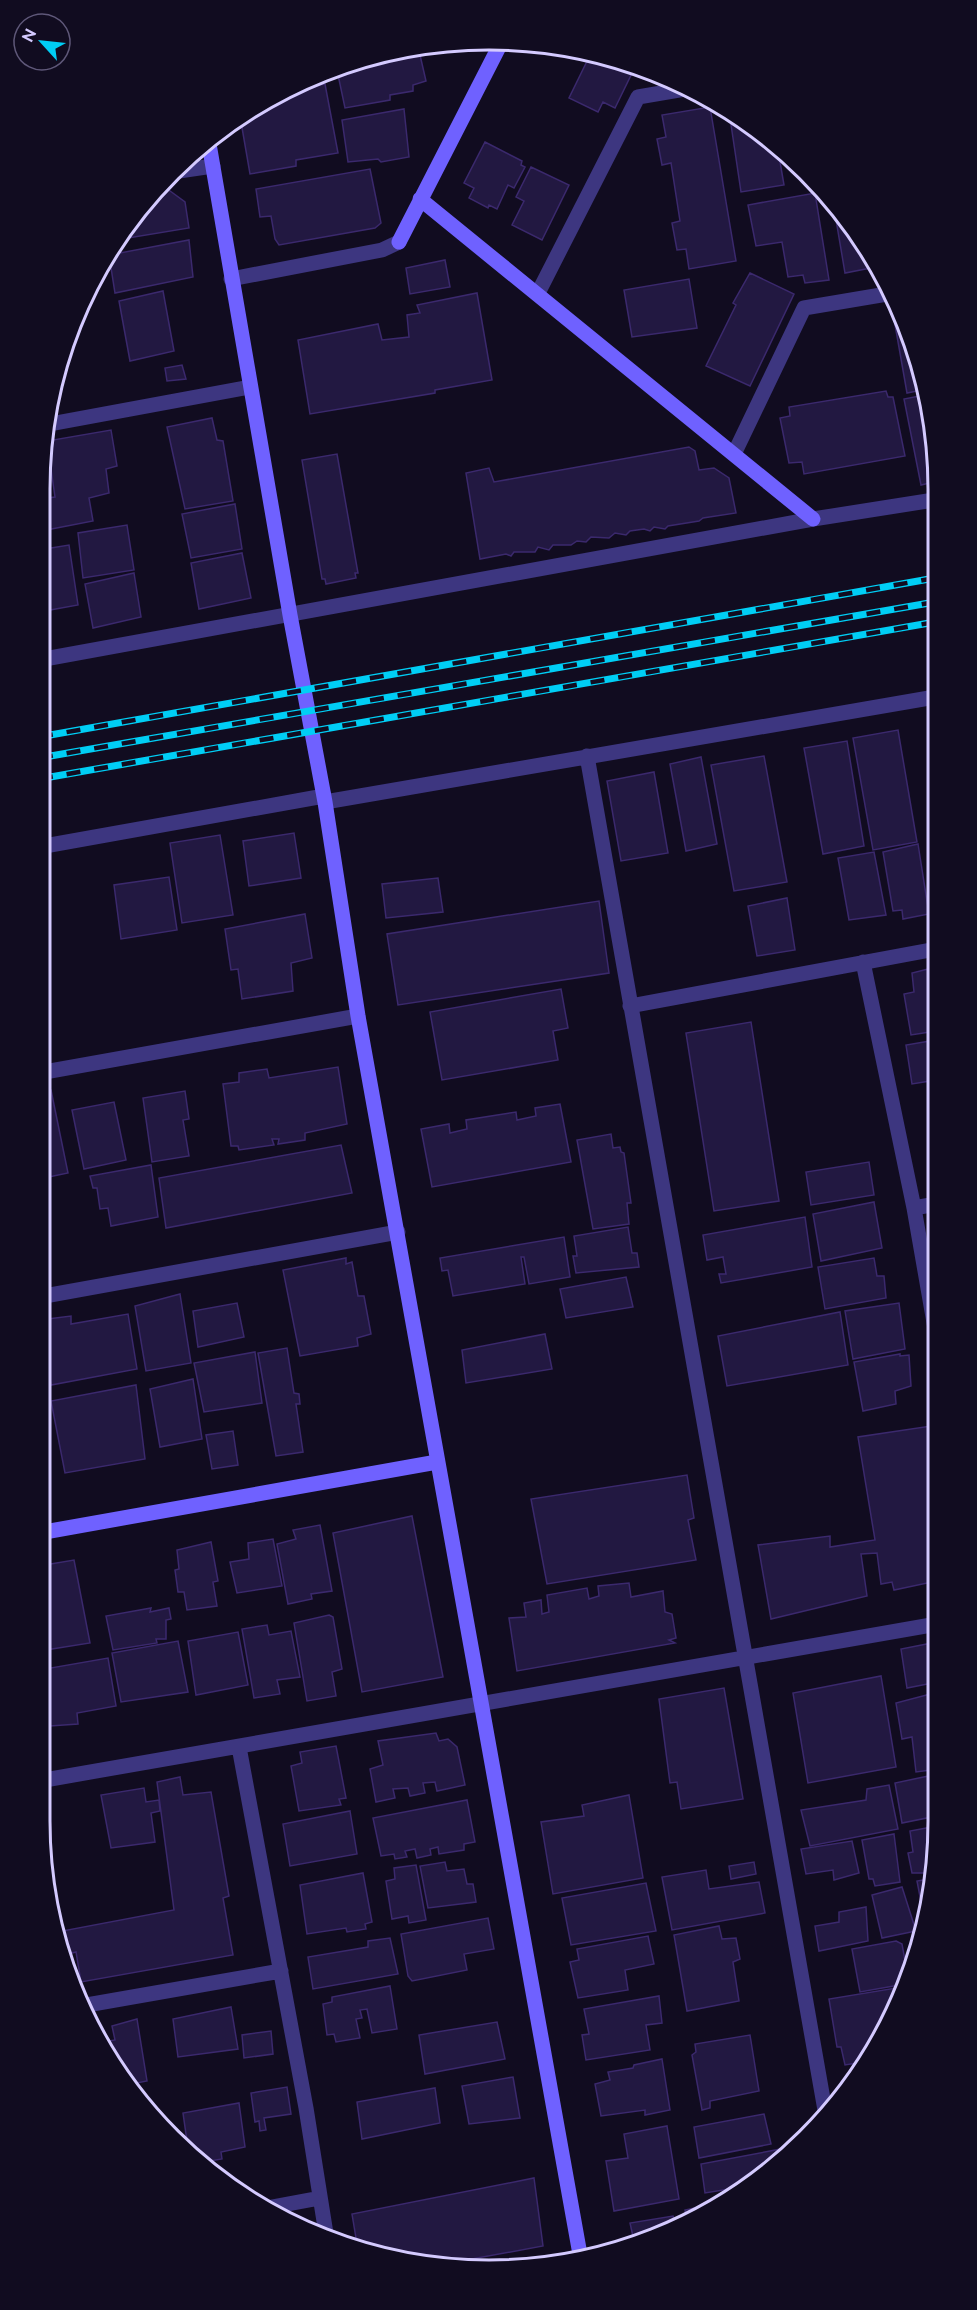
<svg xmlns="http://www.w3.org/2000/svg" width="977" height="2310" viewBox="0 0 977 2310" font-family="Raleway,sans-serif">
	<rect width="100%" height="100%" fill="#110c20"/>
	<path fill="#221841" stroke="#3b296d" stroke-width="1.5" d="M591 53 612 58 634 69 615 108 603 102 598 112 569 98Z
		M420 55 426 81 413 85V91L390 95V100L345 108 337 70Z
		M325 84 338 153 296 160V166L250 174 240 116 281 91Z
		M710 107 736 261 689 269 686 249 677 250 672 223 680 221 671 163 662 165 657 139 666 137 662 115Z
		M404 109 409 157 381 162 378 159 348 162 342 120Z
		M729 111 738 115 778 150 784 185 741 192Z
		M485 142 522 161 521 165 525 167 514 188 508 185 497 209 489 205 488 208 469 198 474 188 464 183Z
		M531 167 569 185 542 240 512 225 524 201 516 197Z
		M370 169 381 223 375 228 279 245 275 239 271 216 260 217 256 189Z
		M166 188 185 202 189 228 116 240 150 192Z
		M815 193 829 280 805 283 803 275 788 277 782 242 756 246 748 205Z
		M833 202 876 267 845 273Z
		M189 240 193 277 115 293 109 255Z
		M445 260 450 287 410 294 406 268Z
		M750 273 794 294 750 386 706 366 736 305 733 303Z
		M689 279 697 328 632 337 624 290Z
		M163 291 174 351 130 361 119 301Z
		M477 293 492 380 435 390V393L310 414 298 340 378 324 382 340 409 337 407 315 420 313 417 305Z
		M896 312H898L922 390 907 393 894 319 897 318Z
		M182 365 186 379 167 381 165 368Z
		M886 391 888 397H893L905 456 804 474 802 462 789 463 780 418 790 416 789 407Z
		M924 395 934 429V482L921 485 904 399Z
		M212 418 217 440 223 441 233 501 185 509 167 427Z
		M111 430 117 466 106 469 109 493 89 498 93 521 41 531 39 499 55 497 47 441Z
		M689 447 695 451 699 470 714 468 729 478 736 513 703 518 699 521 668 526 665 529 654 527 650 531 644 529 630 531 626 535 615 533 609 538 591 537 586 542 577 541 571 545H553L549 550 538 547 535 552H514L511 556 506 554 480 559 466 473 489 468 494 482Z
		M337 454 358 573H355L356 578 326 584 325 579H322L302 460Z
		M235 504 242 549 191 558 182 514Z
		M127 525 134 570 83 578 78 533Z
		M69 545 78 605 39 612V550Z
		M242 553 251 598 199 609 191 563Z
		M134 573 141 617 93 628 85 584Z
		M898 730 917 842 873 850 853 738Z
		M847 741 864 846 823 854 804 748Z
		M764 756 787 882 734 891 711 765Z
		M701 757 717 844 686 851 670 764Z
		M654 772 668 853 621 861 607 781Z
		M294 833 301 878 249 886 243 841Z
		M220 835 233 915 182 923 170 843Z
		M918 844 929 914 903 919 902 910 893 911 883 852Z
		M874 852 886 915 849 920 838 858Z
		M169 877 177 930 121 939 114 885Z
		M438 878 443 912 386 918 382 884Z
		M787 898 795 950 757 956 748 906Z
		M599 901 609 973 398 1005 387 934Z
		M305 914 312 958 291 963 293 991 242 999 238 969 231 970 225 929Z
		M936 967V1031L911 1035 904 994 914 992 912 973Z
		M561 989 568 1028 553 1031 558 1060 442 1080 430 1012Z
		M751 1022 779 1201 714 1211 686 1033Z
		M936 1040V1080L912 1084 906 1045Z
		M338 1067 347 1124 305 1133V1140L278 1144 279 1139H272L274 1145 239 1150 238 1146H231L223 1084 239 1082V1073L267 1069 269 1078Z
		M51 1090 68 1173 39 1179V1092Z
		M185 1091 189 1119 183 1120 189 1156 152 1162 143 1098Z
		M114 1102 126 1160 84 1169 72 1110Z
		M560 1104 571 1162 432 1187 421 1129 449 1124 450 1133 467 1129 466 1120 516 1112 517 1120 536 1116 535 1108Z
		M611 1134 613 1148 620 1147 621 1152 624 1153 631 1203H627L629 1224 593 1229 577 1140Z
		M341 1145 352 1193 166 1228 159 1178Z
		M869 1162 874 1195 811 1205 806 1172Z
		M151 1165 158 1217 111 1226 108 1208 100 1209 97 1188H93L90 1176Z
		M874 1202 882 1248 821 1261 813 1214Z
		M805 1217 812 1267 721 1283 719 1274H726L723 1257 707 1260 703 1235Z
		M628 1227 632 1253H637L639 1267 576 1273 573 1256H577L574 1236Z
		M564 1237 570 1277 529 1284 524 1257H521L525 1284 453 1296 448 1270 442 1271 440 1258Z
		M346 1258V1264L352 1262 358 1296H364L371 1334 357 1338 358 1346 300 1356 283 1270Z
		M874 1258 877 1276H884L886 1298 825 1309 818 1267Z
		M626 1277 633 1307 566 1318 560 1289Z
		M180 1294 191 1363 146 1371 135 1306Z
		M237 1303 244 1337 198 1347 193 1311Z
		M899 1303 905 1349 853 1359 845 1311Z
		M840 1312 848 1365 727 1386 718 1336Z
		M128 1314 137 1369 51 1385 44 1343 39 1340 43 1337 40 1320 71 1316V1324Z
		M545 1334 552 1369 466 1383 462 1350Z
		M287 1348 294 1393 299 1394 300 1404H296L303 1452 276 1456 258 1353Z
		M255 1352 262 1403 204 1412 194 1363Z
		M900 1354V1356L909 1355 911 1386 895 1391 896 1404 863 1411 854 1362Z
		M193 1379 202 1439 160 1447 150 1389Z
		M136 1385 145 1459 65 1473 51 1401Z
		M931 1426 937 1465V1581L894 1590 892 1582 881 1584 877 1553 861 1554 867 1596 771 1619 758 1545 830 1536V1547L875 1540 858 1437Z
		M233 1431 238 1465 212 1469 206 1435Z
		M39 1439 46 1475 39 1476Z
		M687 1475 694 1518 688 1520 696 1560 547 1584 531 1499Z
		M412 1516 443 1677 362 1692 333 1533Z
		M320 1525 332 1591 311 1594 312 1599 288 1604 277 1544 296 1539 293 1530Z
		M273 1539 282 1586 237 1593 230 1562 249 1559 248 1543Z
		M211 1542 218 1581 213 1582 217 1606 187 1610 184 1592H178L175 1570 179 1569 177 1550Z
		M74 1560 90 1643 39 1651V1566Z
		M629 1583 631 1597 663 1591 665 1612 672 1614 676 1638 669 1640 675 1643 517 1671 509 1618 526 1617 524 1603 541 1600 542 1614 549 1612 547 1595 587 1588 589 1599 599 1596 598 1586Z
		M151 1608 150 1612 169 1608 171 1619 166 1620V1639H156L157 1643 113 1650 106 1616Z
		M329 1615 333 1617 342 1669 332 1672 336 1696 307 1701 294 1623Z
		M267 1625 269 1635 291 1631 300 1677 277 1680 280 1694 254 1698 242 1629Z
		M238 1632 248 1685 196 1695 188 1641Z
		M178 1641 188 1692 121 1702 112 1653Z
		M937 1642 938 1682 907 1688 901 1649Z
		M108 1658 116 1706 77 1713 78 1724 50 1726 39 1670Z
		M881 1676 896 1767 808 1783 793 1693Z
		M724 1688 743 1799 681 1809 677 1782 670 1783 659 1699Z
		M938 1692V1769L916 1772 912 1737 902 1739 896 1703Z
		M436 1733 439 1741 448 1739 457 1747 465 1785 437 1791 435 1782 423 1783 425 1793 410 1796 408 1788 393 1789 395 1798 376 1802 370 1769 383 1765 378 1741Z
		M336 1746 346 1798 339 1799 341 1805 299 1811 291 1766 302 1763 300 1752Z
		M938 1774V1820L933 1821 932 1817 902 1823 895 1783Z
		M180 1777 183 1795 211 1792 229 1896 223 1898 233 1955 81 1982 76 1952 61 1956 57 1932 174 1910 157 1782Z
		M889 1785 898 1829 810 1846 801 1810 866 1800 867 1789Z
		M144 1788 146 1802 159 1800 160 1811 151 1813 155 1842 111 1848 101 1795Z
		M629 1795 643 1878 553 1894 541 1822 584 1816 582 1805Z
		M467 1800 475 1842 464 1844V1850L439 1854 438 1847 430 1849 431 1855 417 1858 415 1849 405 1851 407 1857 395 1859 394 1854 381 1856 373 1818Z
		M350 1811 357 1854 290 1866 283 1824Z
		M937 1826 930 1873H912L908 1853 913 1852 910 1831Z
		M894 1834 900 1882 875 1886 873 1879H869L862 1840Z
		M852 1841 859 1873 834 1880 833 1870 806 1874 801 1849Z
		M445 1862 447 1871 464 1869 467 1884H473L476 1902 428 1908 420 1866Z
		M754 1862 756 1874 731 1879 729 1866Z
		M416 1865 426 1920 409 1923 408 1916 392 1919 386 1881 395 1879 394 1868Z
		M706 1870 709 1889 759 1882 765 1913 672 1930 662 1877Z
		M363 1873 372 1922 365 1924 366 1929 347 1932 346 1928 307 1934 300 1885Z
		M929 1879 923 1912 917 1881Z
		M646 1883 656 1931 571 1945 562 1898Z
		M902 1887 916 1931 882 1938 872 1895Z
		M866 1907 868 1941 819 1951 815 1926 839 1922V1912Z
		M488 1918 494 1949 464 1954 467 1970 412 1981 408 1976 401 1934Z
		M719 1926 722 1939 736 1938 740 1959 733 1962 739 2001 687 2011 674 1935Z
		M648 1936 654 1964 625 1970 628 1990 578 1998 570 1962 579 1960 577 1949Z
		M390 1938 398 1974 313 1989 308 1957 368 1947V1941Z
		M896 1941 902 1944 908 1977 905 1984 860 1992 852 1949Z
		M390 1986 397 2029 372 2033 367 2009 360 2010 362 2018 356 2019 360 2038 336 2042 334 2034 327 2035 323 2004 332 2002V1997Z
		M896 1988 897 1998 886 2018 881 2019 882 2025 863 2062 845 2065 841 2047H837L829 1999Z
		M659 1996 662 2023 646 2025 650 2050 586 2060 582 2035 589 2034 584 2009Z
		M231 2007 238 2049 178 2057 173 2019Z
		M137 2019 147 2081 127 2085 98 2043 115 2040 112 2026Z
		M497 2022 505 2059 425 2074 419 2035Z
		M271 2031 273 2054 244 2058 242 2035Z
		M750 2035 759 2091 710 2101V2108L702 2110 692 2055 696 2052 695 2044Z
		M662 2059 670 2110 645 2115V2110L601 2116 595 2084 610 2080 608 2072 633 2068 634 2065Z
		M513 2077 520 2118 469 2124 462 2086Z
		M287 2087 291 2114 264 2118 266 2130 260 2131 259 2121 255 2122 251 2093Z
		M435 2088 440 2123 362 2139 357 2102Z
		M239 2103 245 2147 221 2152 222 2159 204 2162 188 2148 183 2113Z
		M764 2114 771 2144 699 2158 694 2127Z
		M667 2126 679 2199 614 2211 606 2161 628 2158 624 2134Z
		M781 2149 783 2160 748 2186 705 2193 701 2164Z
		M534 2178 543 2246 428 2267 358 2250 352 2214Z
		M727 2201 714 2211 687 2221 685 2210Z
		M673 2216 675 2225 634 2241 630 2223Z"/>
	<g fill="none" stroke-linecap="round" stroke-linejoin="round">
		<path stroke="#3d3680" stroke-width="15" d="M172 172 213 166
			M231 279 382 250 399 242
			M538 293 638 97 685 89
			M50 424 250 387
			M734 454 804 308 893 293
			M39 660 813 519 934 500
			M587 756 826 2116
			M325 802 935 697
			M39 847 324 796
			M863 962 914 1208 937 1340
			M630 1006 936 949
			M39 1073 358 1016
			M914 1208 936 1204
			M39 1297 398 1232
			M239 1747 306 2108 327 2240
			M39 1781 937 1624
			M81 2006 281 1971
			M261 2209 320 2198"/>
		<path stroke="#6f61ff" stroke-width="15" d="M208 138 290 615 325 802 358 1016 581 2260
			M420 199 813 519
			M399 242 502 41
			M39 1533 437 1462"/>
		<defs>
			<path id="rail" d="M39 737 935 578
				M39 758 935 602
				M39 779 935 622"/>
		</defs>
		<use href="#rail" stroke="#00cef5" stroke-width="7"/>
		<use href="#rail" stroke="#110c20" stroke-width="4.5" stroke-dasharray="14" stroke-linecap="butt"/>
	</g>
	<path d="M0 0H977V2310H0ZM489 50H489A439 439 0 0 1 928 489V1821A439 439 0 0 1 489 2260H489A439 439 0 0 1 50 1821V489A439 439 0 0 1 489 50Z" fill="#110c20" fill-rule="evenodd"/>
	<path fill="none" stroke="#d4caff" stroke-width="3" d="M489 50H489A439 439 0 0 1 928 489V1821A439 439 0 0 1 489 2260H489A439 439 0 0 1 50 1821V489A439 439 0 0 1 489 50Z"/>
	<g transform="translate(42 42) rotate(297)"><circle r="28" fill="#110c20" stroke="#5f5879" stroke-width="1.5"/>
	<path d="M0-4.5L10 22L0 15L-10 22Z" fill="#00cef5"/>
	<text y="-9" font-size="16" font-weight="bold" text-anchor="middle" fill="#d4caff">N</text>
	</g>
</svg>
